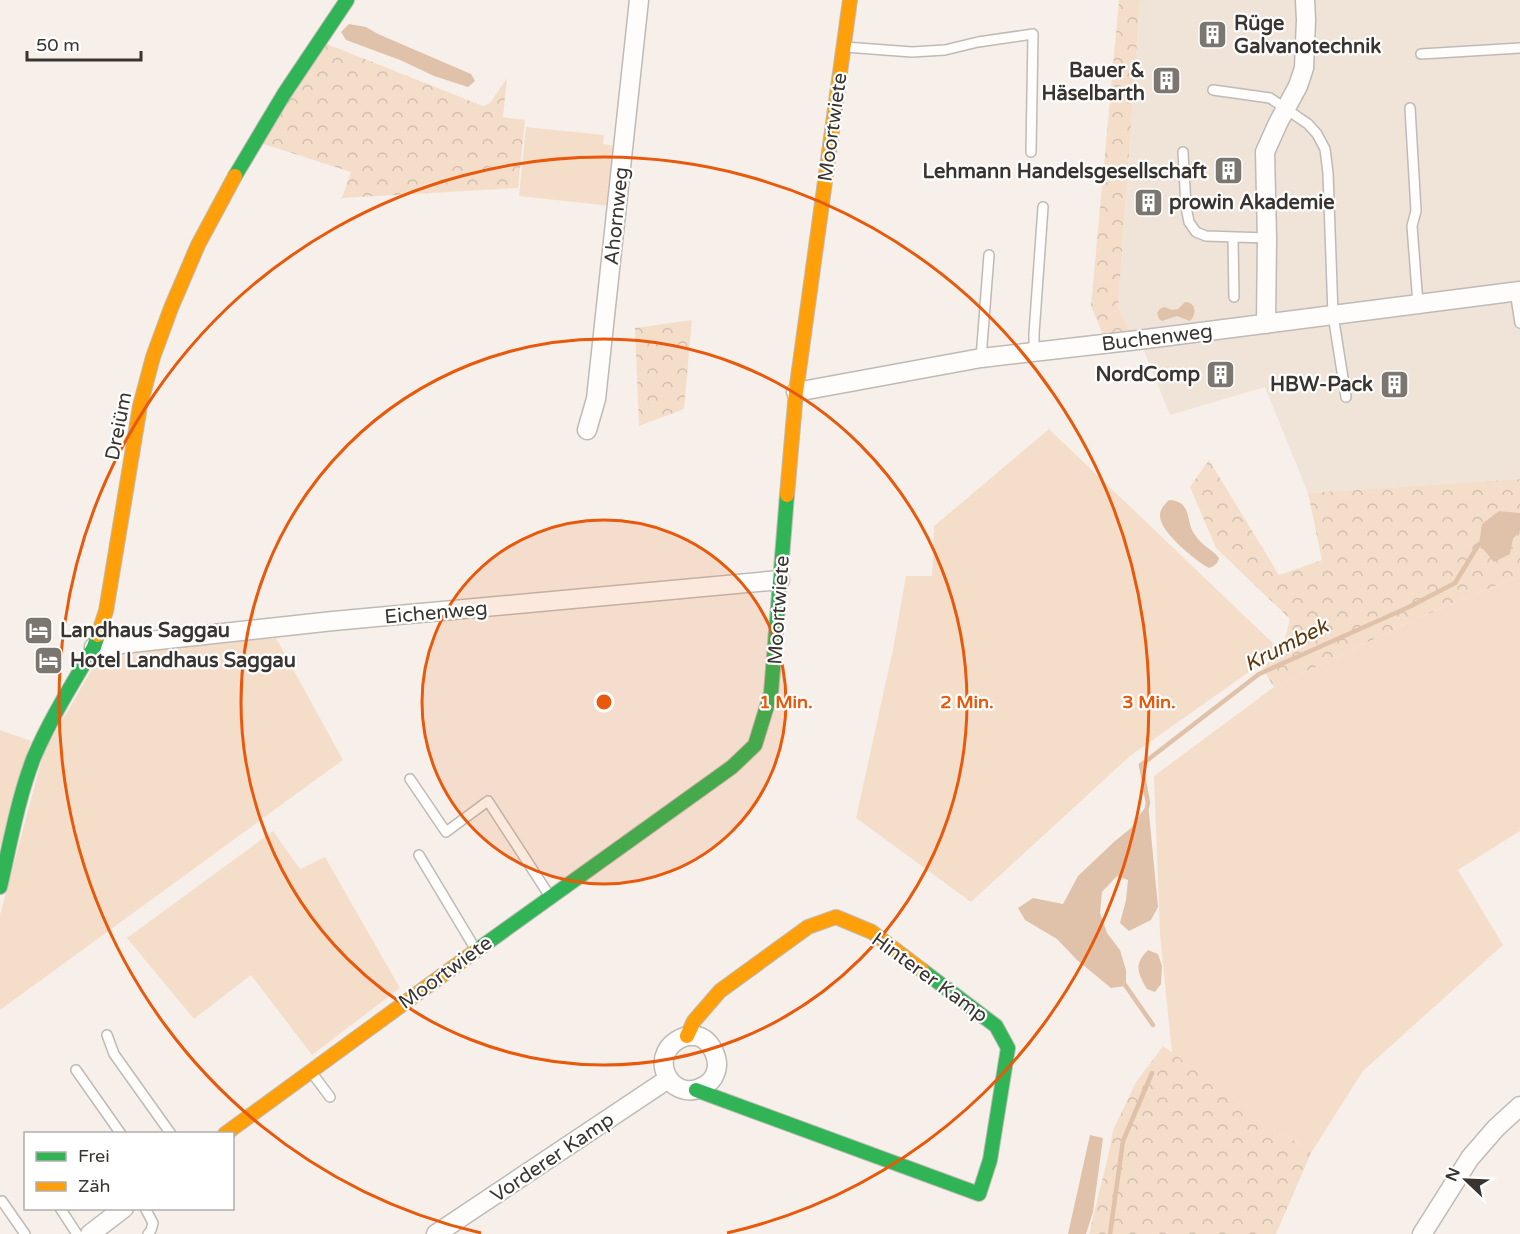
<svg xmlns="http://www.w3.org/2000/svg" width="1520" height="1234" viewBox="0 0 1520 1234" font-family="'Varela Round',sans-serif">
	<defs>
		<pattern id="forest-crowns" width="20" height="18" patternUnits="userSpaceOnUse" patternTransform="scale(1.5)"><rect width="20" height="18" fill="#f4deca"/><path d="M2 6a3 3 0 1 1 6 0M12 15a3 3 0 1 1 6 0" fill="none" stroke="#d2bfae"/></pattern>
	</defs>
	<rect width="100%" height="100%" fill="#f7f0ea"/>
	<path fill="#f0e3d7" d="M1140 0H1520V479L1308 493 1265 387 1170 415 1142 346 1134 339 1118 307Z"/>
	<path fill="#f4deca" d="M526 127 604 135 603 144 617 146 610 206 519 196Z
		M1049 429 1280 650 1130 756 971 902 856 818 893 649 906 576H932L934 526Z
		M1520 577V831L1458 870 1503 945 1363 1071 1311 1153 1172 1053 1160 935 1154 776 1274 687 1418 618 1509 580Z
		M276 638 343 760 0 1010V915L44 751 101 654Z
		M0 730 31 741 0 848Z
		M273 831 300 869 325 857 400 988 312 1055 251 975 194 1019 127 938Z"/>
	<path fill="url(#forest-crowns)" d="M1119 0H1140L1118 307 1134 339 1106 342 1091 306Z
		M312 38 483 106 490 103 507 78 503 117 525 120 518 188 342 198 351 172 254 141Z
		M692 320 684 409 639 426 635 328Z
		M1209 460 1279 575 1322 560 1308 493 1520 479V513L1499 511 1510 554 1513 539 1520 531V577L1509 580 1418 618 1274 687 1262 668 1282 650 1290 619 1216 548 1190 487Z
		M1163 1046 1311 1153 1276 1234H1089L1109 1152 1113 1130 1136 1082Z"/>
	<path fill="#dfc2a9" d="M349 24 366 27 378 34 471 74 475 81 468 87 434 76 400 60 346 40 341 32Z
		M1185 302C1196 302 1197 314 1190 321L1177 316 1162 321 1159 319 1157 313 1160 309 1164 307 1172 310 1178 309Z
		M1169 500C1193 501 1185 522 1195 535 1201 545 1212 549 1219 558 1218 564 1214 566 1209 568 1196 561 1160 532 1160 516 1160 509 1164 505 1169 500Z
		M1499 511 1520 513V531L1513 539 1510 554 1494 562 1479 544 1482 524Z
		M1148 803 1158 907 1151 920 1129 931 1120 923 1126 900 1128 880 1117 876 1102 892 1100 913 1107 933 1120 950 1126 970V986L1111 988 1077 960 1057 939 1025 920 1018 908 1033 898 1063 904 1078 876 1115 841 1131 828Z
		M1148 950 1158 954 1162 966 1161 984 1155 992 1147 989C1137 972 1134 964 1148 950Z
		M1090 1135 1103 1138 1093 1212 1086 1234H1068Z"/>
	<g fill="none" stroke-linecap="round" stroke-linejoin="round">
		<path stroke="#dfc2a9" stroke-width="4.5" d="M1147 807 1148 803 1141 765 1259 674 1409 607 1455 583 1479 544
			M1123 982 1153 1025
			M1110 1234 1123 1141 1152 1073"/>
		<defs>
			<path id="lane" d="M845 47 912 52 945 50 978 42 1033 34 1031 152
				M1421 54 1520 48
				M1213 90 1270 98 1308 124 1317 134 1325 149 1328 173 1333 315 1346 397
				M1410 108 1416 211 1412 226 1418 304
				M1183 152 1186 207 1189 222 1196 232 1206 236 1267 238
				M1233 238 1234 297
				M1515 291 1520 323
				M1034 352V334L1043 207
				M981 358 989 255
				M410 779 446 832 488 801 549 895
				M419 855 476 950
				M107 1035 114 1054 171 1134
				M76 1070 121 1134
				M312 1073 330 1097
				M2 1201 25 1234
				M60 1208 77 1234
				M145 1208 153 1223 151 1230 148 1234"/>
			<path id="street" d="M1266 324 1267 238 1265 152 1278 123 1298 86 1304 68 1306 20 1305 0
				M796 392 981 358 1138 340 1520 291
				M587 430 596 399 639 0
				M94 647 333 621 780 580
				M687 1036C691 1036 694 1036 697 1036 712 1040 721 1061 715 1074 713 1080 708 1084 702 1087 669 1104 643 1050 687 1036Z
				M90 1234 124 1208
				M436 1234 668 1079
				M1422 1234 1470 1158 1496 1128 1520 1106"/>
			<path id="fast" d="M235 176 284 94 347 0
				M0 887C10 844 18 798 34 757 50 719 73 683 94 647L98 635
				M477 950 732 767 755 745 771 693 787 495
				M696 1090 979 1194 990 1160 1008 1048 996 1026 922 970"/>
			<path id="slow" d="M787 495 796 392 850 0
				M98 635 106 611 140 406 153 357 171 308 198 245 235 176
				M687 1036 694 1021 720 991 808 927 836 917 872 932 922 970
				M225 1134 477 950"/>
		</defs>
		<use href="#lane" stroke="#bfbab5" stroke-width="12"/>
		<use href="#street" stroke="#bfbab5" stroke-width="21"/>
		<use href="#fast" stroke="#bfbab5" stroke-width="16"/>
		<use href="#slow" stroke="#bfbab5" stroke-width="16"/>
		<use href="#lane" stroke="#fefdfc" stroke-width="9"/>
		<use href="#street" stroke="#fefdfc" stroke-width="18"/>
		<use href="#fast" stroke="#30b455" stroke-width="14"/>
		<use href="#slow" stroke="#ff9f0a" stroke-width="14"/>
	</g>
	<circle cx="604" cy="702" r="182" fill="#e8590c" fill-opacity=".12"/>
	<g fill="none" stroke="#e8590c" stroke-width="3">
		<circle cx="604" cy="702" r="182"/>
		<circle cx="604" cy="702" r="363"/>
		<path d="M481 1233A545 545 0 1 1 727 1233"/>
	</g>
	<defs>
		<symbol id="building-square" viewBox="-11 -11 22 22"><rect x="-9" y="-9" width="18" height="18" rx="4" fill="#7c7671" stroke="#fff"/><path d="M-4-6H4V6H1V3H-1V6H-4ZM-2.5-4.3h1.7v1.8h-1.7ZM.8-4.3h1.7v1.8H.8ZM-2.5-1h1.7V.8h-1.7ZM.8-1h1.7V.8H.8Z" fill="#fff"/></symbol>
		<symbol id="hotel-square" viewBox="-11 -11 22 22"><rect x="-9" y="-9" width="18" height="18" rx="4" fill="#7c7671" stroke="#fff"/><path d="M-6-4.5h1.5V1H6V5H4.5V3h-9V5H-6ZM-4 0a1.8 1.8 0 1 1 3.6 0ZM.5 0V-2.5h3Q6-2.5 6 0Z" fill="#fff"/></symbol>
	</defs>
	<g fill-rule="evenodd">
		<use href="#building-square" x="1196" y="18" width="33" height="33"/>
		<use href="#building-square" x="1150" y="64" width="33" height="33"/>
		<use href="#building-square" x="1212" y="154" width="33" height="33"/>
		<use href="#building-square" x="1132" y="186" width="33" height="33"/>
		<use href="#building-square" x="1204" y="358" width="33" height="33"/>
		<use href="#building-square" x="1378" y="368" width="33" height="33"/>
		<use href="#hotel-square" x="22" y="614" width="33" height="33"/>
		<use href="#hotel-square" x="32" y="644" width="33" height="33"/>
	</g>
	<g text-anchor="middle" stroke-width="4.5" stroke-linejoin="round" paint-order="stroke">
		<g font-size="20" font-weight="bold" fill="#393430" stroke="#fff" text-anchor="start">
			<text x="1234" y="30">Rüge<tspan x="1234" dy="23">Galvanotechnik</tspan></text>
			<text x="1145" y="77" text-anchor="end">Bauer &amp;<tspan x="1145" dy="23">Häselbarth</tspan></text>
			<text x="1207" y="178" text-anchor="end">Lehmann Handelsgesellschaft</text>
			<text x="1169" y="209">prowin Akademie</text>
			<text x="1200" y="381" text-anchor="end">NordComp</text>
			<text x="1373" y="391" text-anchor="end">HBW-Pack</text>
			<text x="60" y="637">Landhaus Saggau</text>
			<text x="70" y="667">Hotel Landhaus Saggau</text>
		</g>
		<g font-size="20" fill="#393430" stroke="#fff">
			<text transform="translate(832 127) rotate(-82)" y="7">Moortwiete</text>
			<text transform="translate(616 216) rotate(-84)" y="7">Ahornweg</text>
			<text transform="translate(1157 337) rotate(-7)" y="7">Buchenweg</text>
			<text transform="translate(118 426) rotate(-79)" y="7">Dreiüm</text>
			<text transform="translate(778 610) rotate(-86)" y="7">Moortwiete</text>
			<text transform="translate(436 612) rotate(-5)" y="7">Eichenweg</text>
			<text transform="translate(445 972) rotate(-36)" y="7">Moortwiete</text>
			<text transform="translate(930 977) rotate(36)" y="7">Hinterer Kamp</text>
			<text transform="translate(552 1157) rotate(-34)" y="7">Vorderer Kamp</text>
		</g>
		<g font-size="21" font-style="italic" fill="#5d380e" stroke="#fff">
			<text transform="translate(1286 645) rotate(-27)" y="7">Krumbek</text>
		</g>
	</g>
	<circle cx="604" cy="702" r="9" fill="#e8590c" stroke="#fff" stroke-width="3"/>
	<g font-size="18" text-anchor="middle" font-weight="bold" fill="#e8590c" stroke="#fff" stroke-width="4.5" stroke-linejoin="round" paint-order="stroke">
		<text x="786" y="708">1 Min.</text>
		<text x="967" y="708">2 Min.</text>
		<text x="1149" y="708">3 Min.</text>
	</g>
	<rect x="24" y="1132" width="210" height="78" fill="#ffffff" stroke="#b0aeac" stroke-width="1.5"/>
	<rect x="36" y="1152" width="30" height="9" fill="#30b455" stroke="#b0aeac" stroke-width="1.5"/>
	<text x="78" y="1162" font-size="18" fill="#393430">Frei</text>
	<rect x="36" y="1182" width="30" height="9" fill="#ff9f0a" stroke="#b0aeac" stroke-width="1.5"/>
	<text x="78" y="1192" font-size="18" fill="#393430">Zäh</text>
	<g transform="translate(1466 1180) rotate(293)" stroke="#ffffff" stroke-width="4.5" paint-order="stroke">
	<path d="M0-4.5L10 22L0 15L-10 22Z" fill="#393430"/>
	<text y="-9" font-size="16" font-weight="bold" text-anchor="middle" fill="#393430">N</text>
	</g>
	<path d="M27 51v9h114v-9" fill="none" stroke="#393430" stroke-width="3"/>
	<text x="36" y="51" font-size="18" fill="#393430" stroke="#ffffff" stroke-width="4.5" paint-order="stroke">50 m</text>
</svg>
